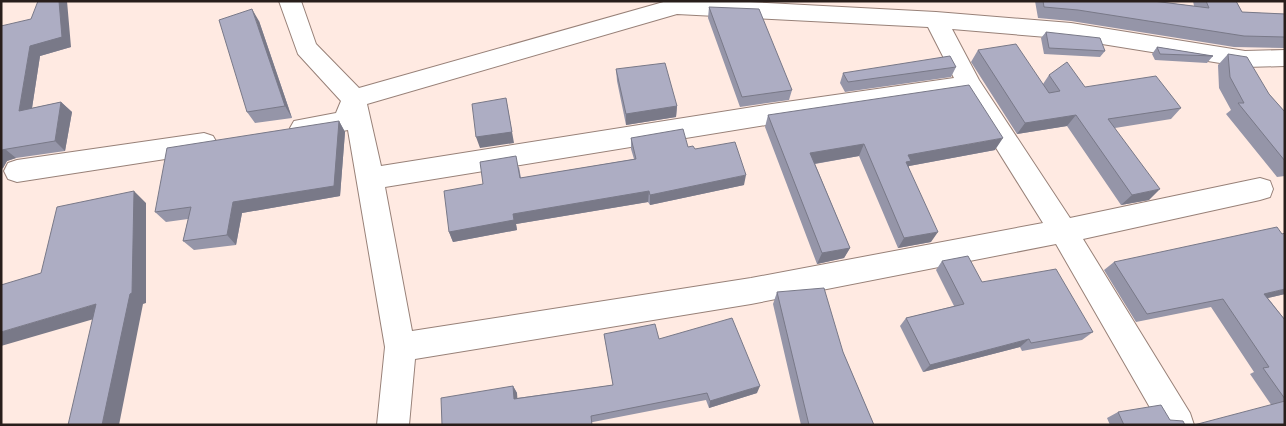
<svg xmlns="http://www.w3.org/2000/svg" width="1286" height="426" viewBox="0 0 1286 426" font-family="Raleway,sans-serif">
	<rect width="100%" height="100%" fill="#ffeae2"/>
	<g fill="none" stroke-linecap="round" stroke-linejoin="round">
		<defs>
			<path id="minor" d="M279 1H301L316 44 359 88 667 1H730L936 12 1071 23 1245 51 1285 50V66L1245 67 1071 39 952 29 979 80 1070 218 1260 178 1270 181 1273 189 1270 197 1260 200 1083 239 1190 413 1194 425H1160L1056 244 751 304 415 359 409 425H377L385 347 348 130 303 138 294 135 290 128 294 121 336 113 341 101 298 54ZM677 14 928 27 954 78 772 104 381 166 367 104ZM963 95 1043 223 751 278 412 331 385 187 772 124Z
				M204 133 213 136 217 143 213 150 204 153 17 182 8 179 4 171 8 163 17 160Z"/>
		</defs>
		<use href="#minor" stroke="#988178" stroke-width="2"/>
		<use href="#minor" fill="#fff" fill-rule="evenodd"/>
	</g>
	<path fill="#9595a8" d="M1035 1H1153L1194 6 1193 1H1236L1242 12 1285 14V48L1234 47 1071 21 1038 18Z
		M709 7 792 90 789 100 740 107 708 18Z
		M31 19 71 47 40 56 32 108 61 102 72 112 65 151 16 158 7 161 3 168 1 169Z
		M259 21 292 118 255 123 247 112Z
		M1046 32 1105 51 1100 57 1044 54 1041 38Z
		M1157 47 1213 56 1207 63 1155 60 1152 54Z
		M978 50 1043 84 1049 75 1085 87 1181 108 1171 119 1115 128 1149 200 1121 205 1067 126 1017 134 971 62Z
		M1228 54 1269 94 1285 112V176L1277 177 1226 114 1231 110 1219 88 1218 65Z
		M956 67 951 77 845 92 840 83 843 73Z
		M616 69 677 106 676 117 626 125 617 81Z
		M768 115 995 150 909 166 908 167 931 242 898 248 859 156 815 164 850 248 844 258 817 264 765 127Z
		M339 121 345 132 340 196 242 213 236 245 194 250 183 241 188 219 166 222 155 212Z
		M631 138 688 147 695 149 744 185 650 205 648 202 516 224 517 230 453 242 449 232 483 184 519 167 521 178 634 159 631 149Z
		M942 261 982 282 1093 332 1082 340 1022 351 1020 347 923 372 900 326 906 318 954 306 936 270Z
		M1114 262 1285 294 1268 298 1285 320V425L1250 374 1254 372 1211 307 1136 322 1104 270Z
		M777 292 843 352 874 425H801L773 304Z
		M604 334 659 339 757 393 709 408 706 400 593 422 442 425 513 386 517 393V398L613 385Z
		M1118 412 1170 420 1185 425H1110L1107 418Z"/>
	<path fill="#797988" d="M59 1H67L71 47 40 56 30 121 19 111 30 46Z
		M252 9 259 21 292 118 285 106Z
		M506 98 514 143 480 148 476 137Z
		M61 102 72 112 65 151 55 141Z
		M677 106 676 117 626 125V114Z
		M1076 115 1067 126 1017 134 1025 123Z
		M339 121 345 132 340 196 242 213 236 245 227 235 233 202Z
		M1003 138 995 150 909 166 905 173 900 174 908 155Z
		M864 144 859 156 807 165 810 153Z
		M5 149 16 158 7 161 3 168 1 169V150Z
		M746 175 744 185 650 205V195Z
		M1160 189 1149 200 1121 205 1132 195Z
		M134 191 146 203V303L143 304 119 425H102Z
		M649 191 648 202 516 224 517 230 453 242 449 232 513 214Z
		M938 232 931 242 898 248 904 238Z
		M850 248 844 258 817 264 822 253Z
		M1285 289V294L1251 302 1264 294Z
		M96 304 111 314 1 346V332Z
		M1029 339 1020 347 923 372 930 365Z
		M513 386 517 393 518 406 514 399Z
		M760 386 757 393 709 408 710 401Z"/>
	<path fill="#adadc3" stroke="#797988" d="M38 1H59L62 37 30 46 19 111 61 102 55 141 1 150V26L31 19Z
		M1043 1H1153L1209 8 1206 1H1236L1242 12 1285 14V37L1244 36 1078 10 1044 7Z
		M709 7 759 9 792 90 742 97Z
		M252 9 285 106 247 112 219 20Z
		M1046 32 1100 38 1105 51 1049 48Z
		M1016 44 1049 93 1060 91 1049 75 1067 62 1085 87 1156 76 1181 108 1108 119 1160 189 1132 195 1076 115 1025 123 978 50Z
		M1157 47 1213 56 1160 54Z
		M1228 54 1247 57 1269 94 1285 112V161L1238 103H1244L1230 77Z
		M950 56 956 67 848 82 843 73Z
		M665 63 677 106 626 114 616 69Z
		M969 85 1003 138 908 155 911 161 906 162 938 232 904 238 864 144 810 153 850 248 822 253 768 115Z
		M506 98 512 132 476 137 472 104Z
		M339 121 334 186 233 202 227 235 183 241 191 207 155 212 167 148Z
		M683 129 688 147 693 146 695 149 735 142 746 175 650 195 649 191 513 214 514 220 449 232 444 191 483 184 480 162 516 156 520 178 636 159 631 138Z
		M134 191 132 293 130 294 102 425H68L96 304 1 332V285L41 273 57 207Z
		M1277 227 1282 234 1285 233V289L1264 294 1285 320V399L1263 368 1269 367 1223 299 1147 314 1114 262Z
		M968 256 982 282 1056 269 1093 332 1031 343 1029 339 930 365 906 318 964 304 942 261Z
		M824 288 843 352 874 425H809L777 292Z
		M732 318 760 386 710 401 707 393 591 416 592 425H442L441 398 513 386 514 399 613 385 604 334 655 324 659 339Z
		M1285 401V425H1194Z
		M1161 405 1170 420 1183 421 1185 425H1124L1118 412Z"/>
	<rect width="1286" height="426" fill="none" stroke="#281e1b" stroke-width="5"/>
</svg>
